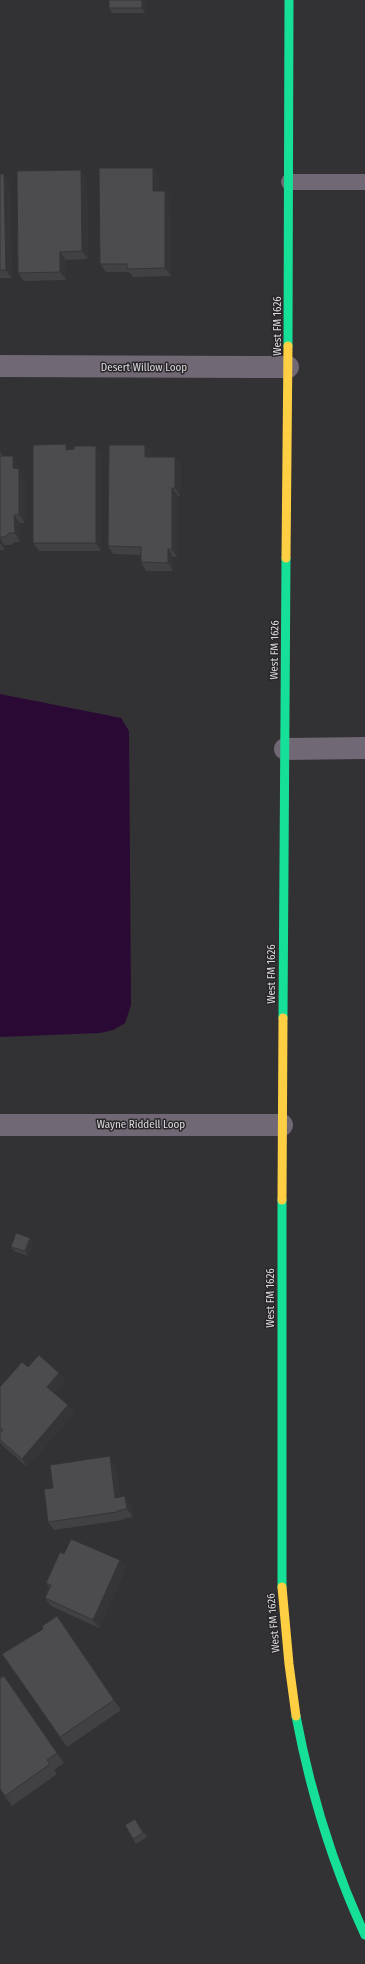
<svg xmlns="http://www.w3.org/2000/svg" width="365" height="1964" viewBox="0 0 365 1964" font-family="'Fira Sans Condensed',sans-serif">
	<rect width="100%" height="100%" fill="#323133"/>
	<path fill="#2a0934" d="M0 694 121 718 129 731 131 1005 125 1023 113 1030 100 1033 0 1037Z"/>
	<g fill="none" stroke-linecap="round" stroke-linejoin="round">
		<path stroke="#706874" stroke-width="16" d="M289 182H365"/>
		<path stroke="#706874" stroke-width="22" d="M0 366 288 367
			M285 749 365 748
			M0 1125H282"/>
		<path stroke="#16e098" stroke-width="9" d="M288 346 289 0
			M283 1018 286 558
			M282 1200V1587
			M296 1716C310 1790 333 1866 365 1935"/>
		<path stroke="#ffcf43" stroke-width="9" d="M286 558 288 346
			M282 1200 283 1018
			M282 1587 289 1664 296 1716"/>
	</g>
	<path fill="#414143" d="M145 0V13H112L109 8Z
		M0 174 10 182 12 278H0Z
		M159 176V191H165L170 199 171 276 133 277 129 272H106L100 264Z
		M87 178 88 259 66 260V280L24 281 18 273Z
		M145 445 151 453V457H175L181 465 180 496H178L177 557H173V571H146L141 562V555L113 554 108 546Z
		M70 449 101 454V551H39L33 543Z
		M0 452 3 456 18 464V469L25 477V523H20V542H15L11 545H4L5 550H0Z
		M30 1238 33 1243 28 1256 14 1251 11 1247Z
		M28 1367 59 1373 65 1381 54 1393 68 1405 74 1413 27 1467 2 1445 0 1442V1433L1 1432 0 1431V1387Z
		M115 1464 120 1497 131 1504 133 1517 122 1519 123 1520 54 1530 48 1522 53 1488Z
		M64 1554 120 1560 126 1568 99 1628 51 1606 45 1598 49 1588 46 1583Z
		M57 1616 121 1710 67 1747 2 1654 43 1629Z
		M4 1676 64 1763 54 1770 57 1774 12 1806 0 1789Z
		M135 1819 147 1837 136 1844 133 1839Z"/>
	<path fill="#353537" d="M142 0H145V13L142 8Z
		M153 168 159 176V199L153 191Z
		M81 170 87 178 88 259 82 251Z
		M4 174 10 182 12 278 6 270Z
		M165 191 170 199 171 276 165 268Z
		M60 252 66 260V280L60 272Z
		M66 444 72 453 66 450Z
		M145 445 151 453V465L145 457Z
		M96 446 101 454V551L96 543Z
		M13 456 18 464V476L13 468Z
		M175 457 181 465 180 496 175 488Z
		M19 469 25 477V523L19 515Z
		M172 488 178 496 177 557 172 549Z
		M14 515 20 523V542L15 533Z
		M0 538 4 545 5 550 0 543Z
		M168 549 173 557V571L168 563Z
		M30 1238 33 1243 28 1256 25 1251Z
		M59 1373 65 1381 53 1395 47 1387Z
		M68 1405 74 1413 27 1467 22 1459Z
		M110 1456 115 1464 121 1506 115 1498Z
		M125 1496 131 1504 133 1517 127 1509Z
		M120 1560 126 1568 99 1628 93 1620Z"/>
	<path fill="#4c4c4e" stroke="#353537" d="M109 0H142V8H109Z
		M99 168H153V191H165V268L127 269V264H100Z
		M81 170 82 251 60 252V272L18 273 17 171Z
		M0 174H4L6 270H0Z
		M66 444V450L74 449V446H96V543H33V445Z
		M109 445H145V457H175V488H172V549H168V563L141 562V547L108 546Z
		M0 456H13V468L19 469V515H14L15 533H9L5 537H0Z
		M16 1233 30 1238 25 1251 11 1247Z
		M39 1355 59 1373 47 1387 68 1405 22 1459 0 1440V1433L3 1430 0 1428V1387L22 1362 28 1367Z
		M110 1456 115 1498 125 1496 127 1509 117 1511V1512L48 1522 44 1489 53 1488 50 1465Z
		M71 1539 120 1560 93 1620 45 1598 51 1585 46 1583 60 1552 64 1554Z
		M57 1616 114 1700 60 1737 2 1654 43 1629 42 1626Z
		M4 1676 57 1753 47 1760 50 1764 5 1796 0 1789V1678Z
		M135 1819 143 1833 133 1839 125 1825Z"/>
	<g text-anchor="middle" stroke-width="3" stroke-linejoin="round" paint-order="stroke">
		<g font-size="11" fill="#dbdadc" stroke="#29262a">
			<text transform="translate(277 326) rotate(-90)" y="4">West FM 1626</text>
			<text x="144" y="371">Desert Willow Loop</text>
			<text transform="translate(274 650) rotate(-89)" y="4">West FM 1626</text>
			<text transform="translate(271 974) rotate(-90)" y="4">West FM 1626</text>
			<text x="141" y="1128">Wayne Riddell Loop</text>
			<text transform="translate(270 1298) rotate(-90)" y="4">West FM 1626</text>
			<text transform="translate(273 1623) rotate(-95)" y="4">West FM 1626</text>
		</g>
	</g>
</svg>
